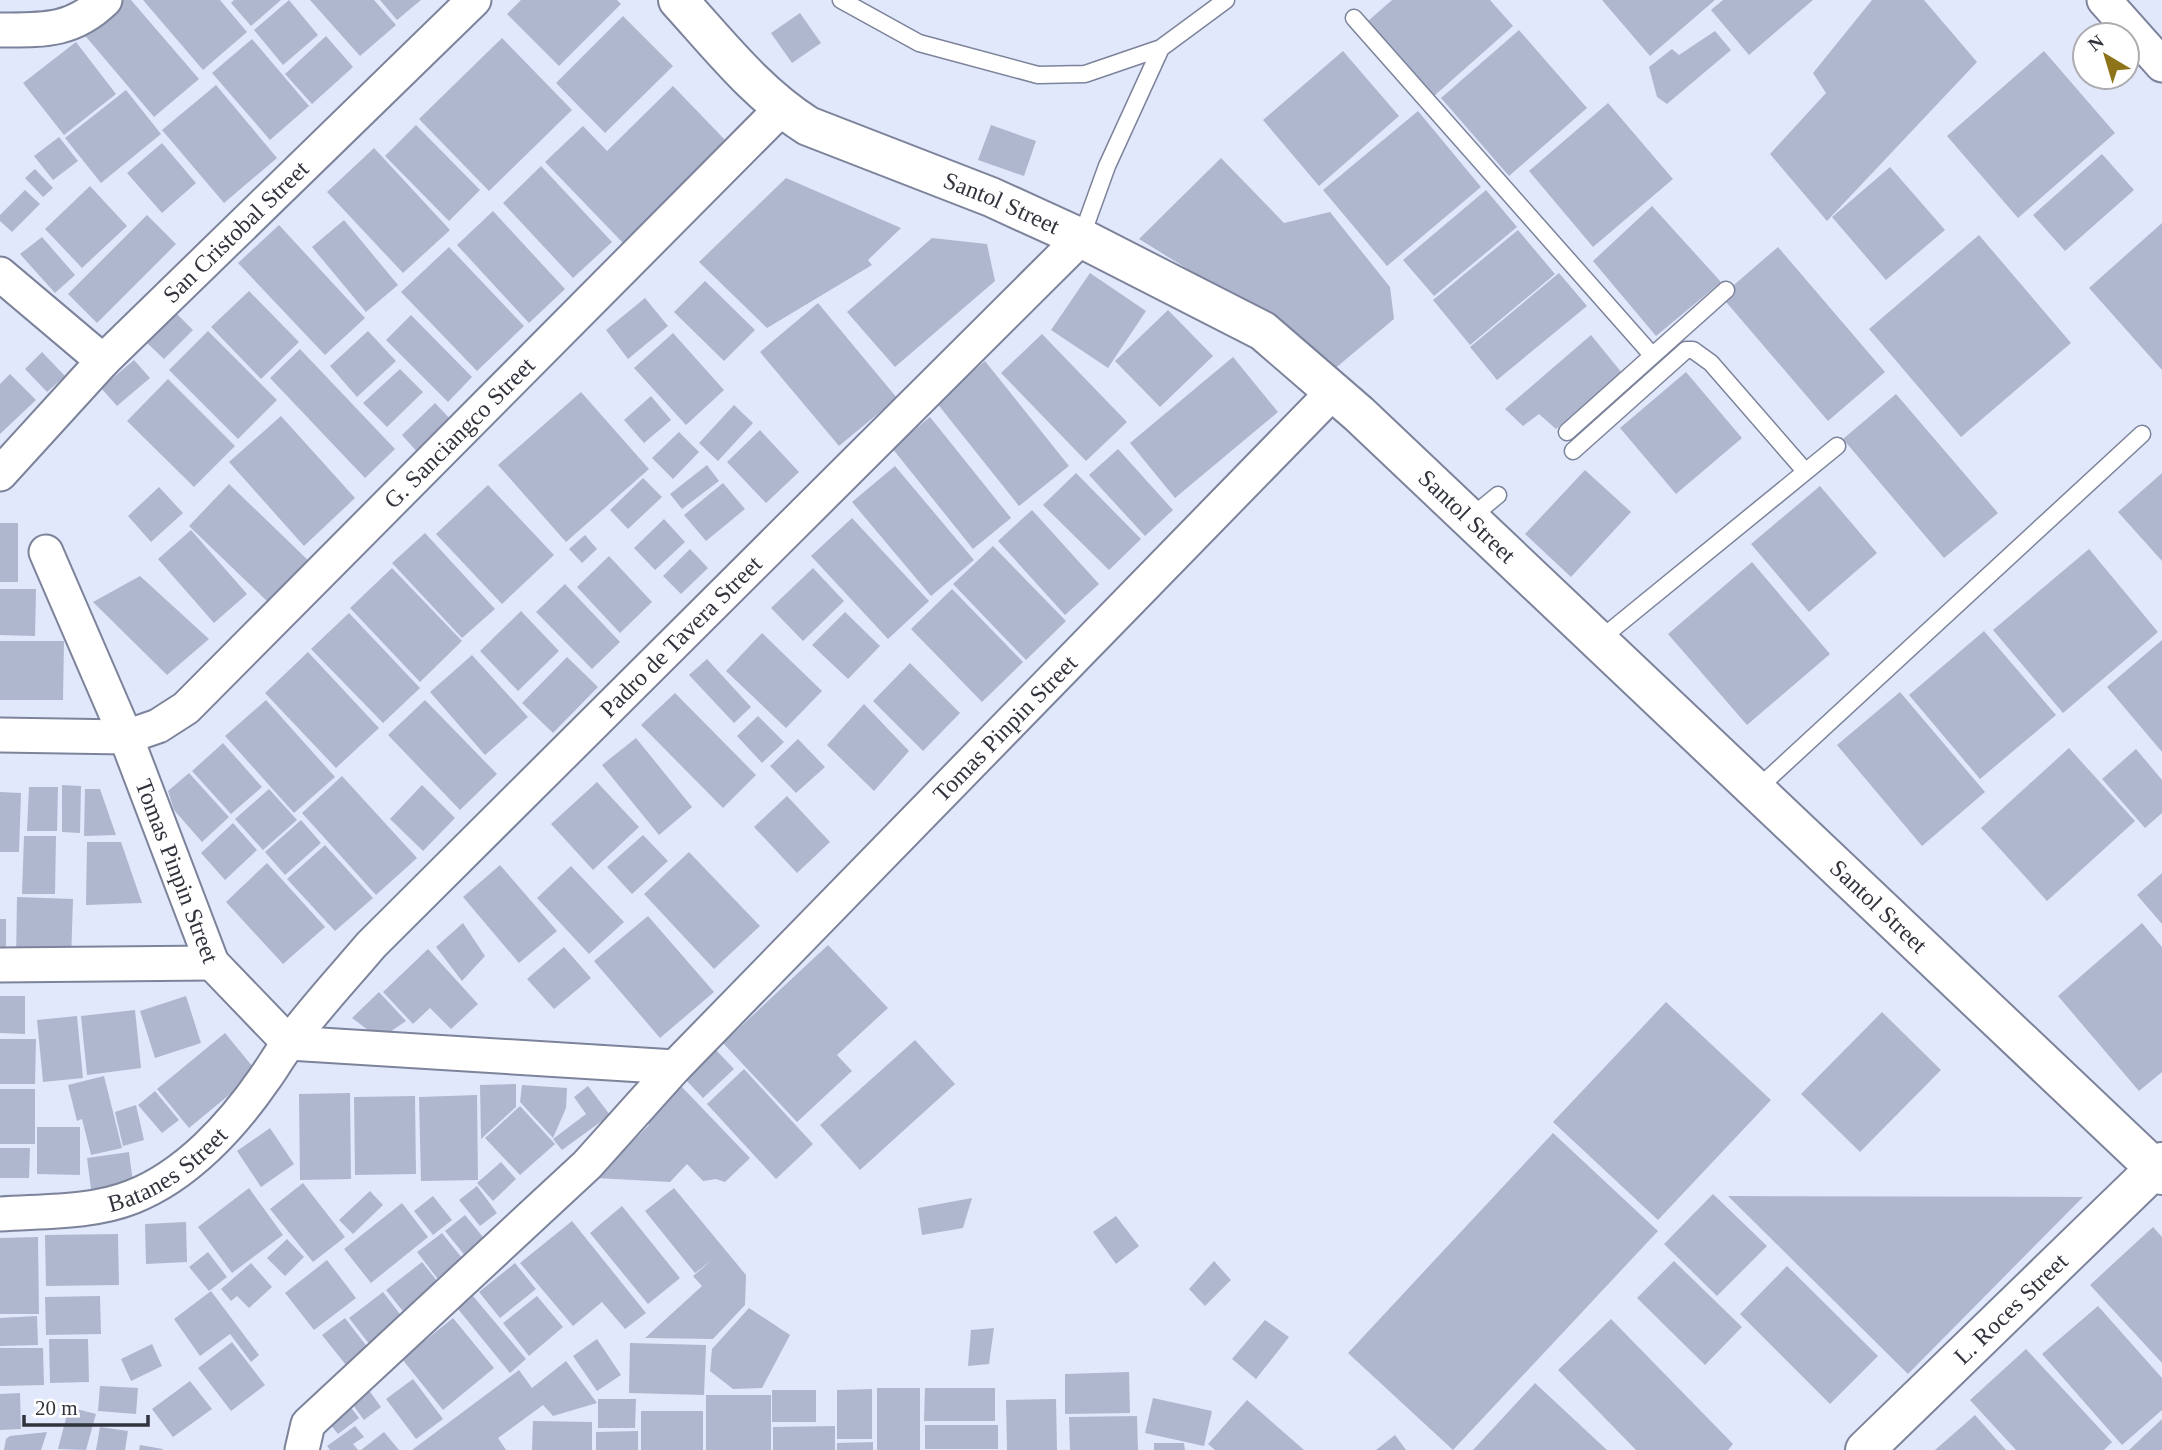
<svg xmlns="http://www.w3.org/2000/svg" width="2162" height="1450" viewBox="0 0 2162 1450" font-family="'Times New Roman',serif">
	<rect width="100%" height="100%" fill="#e1e8fc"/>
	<path fill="#afb7cf" d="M119 0H131L199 79 154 117 82 32Z
		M143 0H220L247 32 203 70Z
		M234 0H281L251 26 231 3Z
		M289 0 318 35 283 65 254 30Z
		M310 0H374L396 25 360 56Z
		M380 0H421L397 20Z
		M521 0H617L621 4 559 66 507 14Z
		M1392 0H1490L1513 26 1434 96 1368 21Z
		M1602 0H1715L1650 56Z
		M1723 0H1813L1749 55 1711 10Z
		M1872 0H1924L1977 62 1827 221 1770 154 1826 93 1813 73Z
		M800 13 821 43 792 63 771 33Z
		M623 16 673 66 605 133 556 83Z
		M1519 30 1587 108 1509 176 1441 98Z
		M1715 31 1731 50 1667 104 1657 97 1649 67 1672 49 1679 55Z
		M326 36 353 67 312 104 285 74Z
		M502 38 572 110 489 191 419 119Z
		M252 39 309 106 270 140 212 73Z
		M76 42 116 94 64 135 23 83Z
		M1343 51 1399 116 1319 186 1263 120Z
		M2044 51 2115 133 2018 218 1947 136Z
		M216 85 277 158 224 203 162 130Z
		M673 86 728 143 623 243 545 162 583 126 607 151Z
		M126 90 161 134 101 183 65 138Z
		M1608 103 1673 179 1593 247 1529 171Z
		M1418 111 1481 187 1387 266 1323 190Z
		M416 125 480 190 449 221 385 156Z
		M991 125 1036 141 1024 176 978 160Z
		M59 137 78 161 53 180 34 156Z
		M162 143 196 183 162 213 127 173Z
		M374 148 450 230 403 273 327 192Z
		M2102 154 2134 190 2065 251 2033 215Z
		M1221 158 1284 223 1330 212 1390 287 1394 319 1326 376 1262 315 1139 239Z
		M541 166 612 242 573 278 503 203Z
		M1890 167 1945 230 1886 280 1832 217Z
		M35 169 53 188 43 197 25 178Z
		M786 178 901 228 868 260 872 265 767 328 699 262Z
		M90 186 127 226 82 268 45 229Z
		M25 190 40 204 12 232 0 221V215Z
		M1486 190 1517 227 1434 296 1403 260Z
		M1652 206 1721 282 1656 336 1593 261Z
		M493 211 565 289 529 323 457 245Z
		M147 215 176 244 97 323 68 294Z
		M344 220 398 285 366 312 312 247Z
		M2162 223V370L2089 288Z
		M279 225 365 318 325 355 238 263Z
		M1518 230 1555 274 1470 345 1433 300Z
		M1979 235 2071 343 1961 437 1869 329Z
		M42 237 75 275 55 293 20 254Z
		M932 238 987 244 995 281 895 367 847 312Z
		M449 247 524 326 477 371 401 292Z
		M1778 247 1885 372 1828 421 1721 296Z
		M1090 273 1146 311 1108 368 1051 330Z
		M1559 273 1587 306 1497 380 1470 347Z
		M705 281 755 330 724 361 674 312Z
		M249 291 299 342 261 379 211 327Z
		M645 298 668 326 628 359 606 330Z
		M818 303 897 398 839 446 760 352Z
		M1168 310 1213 356 1160 407 1115 361Z
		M176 313 193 330 164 359 147 343Z
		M411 315 472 377 448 402 386 340Z
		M208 331 277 400 238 439 169 370Z
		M368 331 396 361 357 397 330 366Z
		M673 333 724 390 686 425 634 368Z
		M1042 334 1127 422 1086 461 1001 373Z
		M1591 335 1622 373 1556 429 1539 414 1523 426 1505 409Z
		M300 349 395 449 365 478 270 378Z
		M42 352 65 376 47 392 25 369Z
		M1233 357 1278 412 1175 498 1130 443Z
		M134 360 150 378 117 406 101 388Z
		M985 361 1069 466 1019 506 936 402Z
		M400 369 423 392 387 427 363 403Z
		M1686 372 1742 438 1676 494 1620 428Z
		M10 374 36 400 0 434V384Z
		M168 379 235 446 194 487 127 421Z
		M581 392 649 469 566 542 498 465Z
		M1896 394 1998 513 1944 558 1843 439Z
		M651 396 671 420 644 443 624 420Z
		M435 403 452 421 419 454 402 435Z
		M734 405 753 423 718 461 699 443Z
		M281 416 355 498 304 546 229 462Z
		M930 417 1011 518 973 549 892 448Z
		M760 430 799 472 766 503 727 462Z
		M679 432 699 452 673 479 652 458Z
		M1118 449 1173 510 1145 536 1089 475Z
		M707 465 719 481 682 509 670 494Z
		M895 466 974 560 931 596 852 502Z
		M1585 470 1631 512 1571 577 1525 534Z
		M1076 473 1141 539 1109 570 1043 505Z
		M2162 473V561L2118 512Z
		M643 478 662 497 628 529 610 510Z
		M723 483 745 509 706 541 684 515Z
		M229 484 312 564 271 605 189 526Z
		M488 485 554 555 502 604 436 534Z
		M1820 486 1877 553 1809 612 1751 544Z
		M159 487 183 513 151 542 128 516Z
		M1032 510 1099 584 1065 615 998 541Z
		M852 518 929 601 888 639 811 556Z
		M664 519 685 542 655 570 634 548Z
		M0 523H18V582H0Z
		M191 530 247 594 214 623 158 559Z
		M425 533 495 609 462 638 392 563Z
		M585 535 597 549 582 563 569 549Z
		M993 546 1066 621 1026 660 953 584Z
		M690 549 708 568 681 594 663 576Z
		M2089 549 2158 632 2063 713 1993 630Z
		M609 556 652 602 620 633 577 587Z
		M1752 562 1830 654 1747 725 1668 634Z
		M392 568 462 641 420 682 350 608Z
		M813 568 844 601 803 641 771 608Z
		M140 576 209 639 167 675 93 602Z
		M565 584 620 642 592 669 536 612Z
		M0 589H36L35 636 0 635Z
		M952 589 1023 662 982 702 911 629Z
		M521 611 559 651 518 691 480 651Z
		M845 612 880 646 848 679 812 645Z
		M349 613 420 688 383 723 311 649Z
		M1984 631 2056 715 1980 779 1909 695Z
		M762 633 822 691 786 728 726 671Z
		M2162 640V752L2107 687Z
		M0 641H64L63 700H0Z
		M308 652 379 728 336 768 265 693Z
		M472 655 528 717 485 755 430 692Z
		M567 657 598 687 553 733 522 703Z
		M707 659 751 707 734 723 689 675Z
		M910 663 960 713 923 751 873 701Z
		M1900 692 1985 792 1922 846 1837 745Z
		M675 693 756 775 723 808 641 725Z
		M266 700 335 777 294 813 225 736Z
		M425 700 497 774 460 810 388 735Z
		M864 704 909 751 874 791 827 745Z
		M758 716 784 742 762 763 737 736Z
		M636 738 692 807 659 835 602 765Z
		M798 739 825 767 796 793 770 766Z
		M223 743 262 787 231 814 192 771Z
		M2069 748 2135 821 2047 901 1981 828Z
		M2136 749 2162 780V813L2145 828 2102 779Z
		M189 773 229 817 202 842 174 810 168 791Z
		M342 776 417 858 376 895 302 813Z
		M597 782 639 827 593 870 551 824Z
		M62 785 81 786 80 833 62 832Z
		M422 785 455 818 423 851 390 819Z
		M29 787H58L57 831H27Z
		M85 789H100L116 835 84 836Z
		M269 789 297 820 263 850 235 819Z
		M0 792 21 793 19 852H0Z
		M787 796 830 842 797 873 754 827Z
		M301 820 321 843 285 875 265 852Z
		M233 823 257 850 225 880 201 853Z
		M643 835 668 861 632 894 607 867Z
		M24 836H56L55 894H22Z
		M87 842H121L142 903 86 905Z
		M325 845 373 898 335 931 287 879Z
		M689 852 760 926 714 969 644 894Z
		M267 863 325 927 283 964 226 902Z
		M500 865 557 931 519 963 463 897Z
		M571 866 624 922 589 954 537 898Z
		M2162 873V924L2137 895Z
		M17 897 73 899 71 961 16 960Z
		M648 916 714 992 660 1038 594 961Z
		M0 919H6V957H0Z
		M463 923 485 956 462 981 436 947Z
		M2142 923 2162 947V1072L2139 1091 2058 996Z
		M828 945 888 1008 837 1055 852 1071 797 1122 723 1043Z
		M564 947 591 978 554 1009 527 979Z
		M428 949 478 1004 451 1029 430 1008 413 1024 383 992Z
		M379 992 406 1021 390 1032 368 1030 352 1018Z
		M0 996H25V1034L0 1033Z
		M186 996 201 1043 155 1058 140 1011Z
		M1666 1002 1771 1100 1658 1220 1553 1122Z
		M135 1010 141 1068 87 1075 81 1016Z
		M1882 1012 1941 1070 1860 1152 1801 1094Z
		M77 1016 83 1078 43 1082 37 1020Z
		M225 1033 257 1072 189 1128 157 1089Z
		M0 1039H36L35 1084H0Z
		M915 1040 955 1084 860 1170 820 1125Z
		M716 1050 734 1069 703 1098 685 1079Z
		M744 1069 813 1144 776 1179 707 1104Z
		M104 1076 122 1148 91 1155 82 1119 77 1121 68 1085Z
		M516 1084V1107L481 1139 480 1085Z
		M522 1085 567 1088 566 1108 553 1138 520 1102Z
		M680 1085 750 1158 725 1182 716 1179 703 1181 687 1164 670 1182 596 1178 649 1125 644 1119Z
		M588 1086 610 1115 562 1150 553 1139 586 1114 574 1097Z
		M0 1089H35V1144H0Z
		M155 1091 179 1120 162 1133 138 1105Z
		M350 1093 351 1179 300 1180 299 1094Z
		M477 1095 478 1180 421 1181 419 1097Z
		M415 1096 416 1174 355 1175 354 1097Z
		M136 1105 144 1140 123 1146 115 1112Z
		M520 1106 555 1144 520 1175 485 1138Z
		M37 1127H80V1175L37 1174Z
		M270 1128 294 1164 261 1187 237 1151Z
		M1553 1133 1658 1231 1453 1450 1348 1353Z
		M0 1148H30L29 1178H0Z
		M129 1152 133 1183 91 1189 87 1158Z
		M501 1162 516 1179 493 1201 477 1183Z
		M303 1183 345 1237 313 1262 270 1209Z
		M477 1186 497 1213 480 1226 459 1200Z
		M249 1188 283 1235 232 1273 198 1227Z
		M674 1188 746 1275 745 1305 713 1339 645 1338 702 1286 693 1276 712 1260 695 1273 645 1211Z
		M370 1191 383 1205 353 1234 339 1220Z
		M1713 1194 1767 1246 1717 1296 1664 1244Z
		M433 1196 452 1220 433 1235 414 1211Z
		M1728 1196 2083 1197 1908 1374Z
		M972 1198 963 1228 922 1235 918 1208Z
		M402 1203 428 1237 371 1283 344 1249Z
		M622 1206 680 1278 648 1304 590 1233Z
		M465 1215 487 1242 467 1258 445 1231Z
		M1116 1216 1139 1246 1116 1264 1093 1232Z
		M572 1221 646 1313 625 1329 602 1302 573 1326 520 1263Z
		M186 1222 187 1262 146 1264 145 1224Z
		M2153 1227 2162 1237V1363L2090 1285Z
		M442 1233 466 1263 441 1283 417 1252Z
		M118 1234 119 1285 46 1286 45 1235Z
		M38 1237 39 1314H0V1238Z
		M287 1239 304 1257 285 1276 267 1258Z
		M208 1252 227 1277 209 1291 189 1267Z
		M327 1260 356 1298 314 1330 285 1293Z
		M1214 1261 1231 1280 1205 1306 1189 1289Z
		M1674 1261 1742 1327 1705 1365 1637 1298Z
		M422 1262 442 1287 406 1315 386 1290Z
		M251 1263 272 1287 249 1308 237 1296 231 1301 221 1289Z
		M515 1263 536 1289 500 1318 479 1292Z
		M1787 1266 1878 1356 1830 1404 1740 1314Z
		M211 1291 259 1355 251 1362 230 1334 200 1356 174 1319Z
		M383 1292 403 1318 370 1345 349 1318Z
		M100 1296 101 1334 46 1335 45 1297Z
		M473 1296 526 1359 510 1373 458 1309Z
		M537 1296 563 1327 529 1356 503 1323Z
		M2098 1306 2162 1378V1410L2122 1445 2042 1354Z
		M749 1308 790 1335 762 1388 733 1389 710 1371 712 1349Z
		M37 1316 38 1345 0 1346V1318Z
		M345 1318 368 1348 346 1365 322 1335Z
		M453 1318 494 1368 443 1410 402 1359Z
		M1611 1319 1733 1444 1728 1450H1636L1558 1370Z
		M1265 1320 1289 1337 1256 1379 1232 1359Z
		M994 1328 989 1364 968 1366 971 1330Z
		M49 1339H88L89 1382 50 1383Z
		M597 1339 621 1375 597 1391 573 1356Z
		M232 1342 265 1385 231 1411 198 1368Z
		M630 1343 706 1345 704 1395 629 1393Z
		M152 1344 162 1366 131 1381 121 1359Z
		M0 1348H43L44 1385 0 1386Z
		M2026 1349 2112 1442 2104 1450H2016L1970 1400Z
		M566 1361 597 1403 553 1416 543 1405 498 1438 506 1450H412L519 1370 532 1388Z
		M1129 1372 1130 1413 1065 1414V1374Z
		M413 1379 443 1419 416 1439 386 1399Z
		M190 1381 212 1409 173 1437 152 1409Z
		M1535 1383 1607 1450H1473Z
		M100 1386 138 1388 136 1414 98 1411Z
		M877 1388H920V1450H877Z
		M925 1388H995V1421H924Z
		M368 1389 381 1407 364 1420 350 1401Z
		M872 1389V1439H837V1390Z
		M772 1390H816V1422H772Z
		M20 1393 21 1429 0 1430V1394Z
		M706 1395H771V1450H706Z
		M1153 1398 1212 1411 1204 1446 1145 1433Z
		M598 1399H636L635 1428H598Z
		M1056 1399 1057 1450H1007L1006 1400Z
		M1247 1400 1304 1450H1215L1208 1444Z
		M346 1401 359 1418 338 1434 325 1418Z
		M69 1407 96 1414 86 1450 58 1449Z
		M641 1411H703V1450H641Z
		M1975 1415 2006 1450H1935Z
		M1137 1416 1138 1450H1070L1069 1417Z
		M2162 1419V1450H2129Z
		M533 1421 592 1422V1450H532Z
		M925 1425H998V1449H925Z
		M355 1426 364 1437 353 1444 358 1450H330L327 1446Z
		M835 1426V1450H773V1427Z
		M100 1427 128 1431 125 1450H96Z
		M638 1431V1450H596V1432Z
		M47 1432 41 1450H4L6 1439 10 1436Z
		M384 1432 399 1450H361Z
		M1395 1435 1406 1450H1376Z
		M873 1442V1450H837V1443Z
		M1154 1443H1184L1185 1450H1154Z
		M140 1445 163 1449 162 1450H139Z"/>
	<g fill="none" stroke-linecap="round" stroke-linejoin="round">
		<defs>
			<path id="service" d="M841 0 919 43 1038 75 1085 74 1161 48 1226 0
				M1354 18 1652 355
				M1081 238 1107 166 1161 48
				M1567 432 1726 290
				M1573 451 1686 350H1693L1711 363 1805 471
				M1470 518 1498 495
				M1598 641 1837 446
				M1756 790 2142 434"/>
			<g id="minor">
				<path d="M2104 0 2162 65"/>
				<path d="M0 30C43 30 72 32 105 0"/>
				<path d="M0 274 103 361"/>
				<path id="s1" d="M0 474 103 361 474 0"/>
				<path id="s2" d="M46 552 126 737 212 963 289 1043 675 1067"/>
				<path id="s3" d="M0 735 126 737 158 726 186 708 781 109"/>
				<path d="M0 965 212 963"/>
				<path id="s4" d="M0 1214C43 1211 92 1213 132 1197 186 1176 232 1126 265 1078 273 1067 280 1054 289 1043 314 1009 344 977 371 945L1081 238"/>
				<path id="s5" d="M302 1450 308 1424 587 1165 675 1067 1334 391"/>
			</g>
			<g id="tertiary">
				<path id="s6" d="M678 0C719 45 756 93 808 126L991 197 1081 238 1263 331 1359 414 2162 1175"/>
				<path id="s7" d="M1865 1450 2162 1162"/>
			</g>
		</defs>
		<use href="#service" stroke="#7c839a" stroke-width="19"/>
		<use href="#minor" stroke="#7c839a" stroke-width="37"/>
		<use href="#tertiary" stroke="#7c839a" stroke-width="42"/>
		<use href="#service" stroke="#fff" stroke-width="16"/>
		<use href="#minor" stroke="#fff" stroke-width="33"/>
		<use href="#tertiary" stroke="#fff" stroke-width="38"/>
	</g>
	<g text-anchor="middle" stroke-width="5" stroke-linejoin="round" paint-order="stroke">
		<g font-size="24" fill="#31333d" stroke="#fff">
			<text dy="8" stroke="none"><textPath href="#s6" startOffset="390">Santol Street</textPath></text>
			<text dy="8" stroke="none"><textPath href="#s1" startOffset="338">San Cristobal Street</textPath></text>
			<text dy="8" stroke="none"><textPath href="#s3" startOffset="581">G. Sanciangco Street</textPath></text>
			<text dy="8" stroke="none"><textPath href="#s6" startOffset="957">Santol Street</textPath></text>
			<text dy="8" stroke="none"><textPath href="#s4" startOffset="922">Padro de Tavera Street</textPath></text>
			<text dy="8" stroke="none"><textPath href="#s5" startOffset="1012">Tomas Pinpin Street</textPath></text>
			<text dy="8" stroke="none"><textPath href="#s2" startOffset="345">Tomas Pinpin Street</textPath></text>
			<text dy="8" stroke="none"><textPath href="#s6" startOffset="1524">Santol Street</textPath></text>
			<text dy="8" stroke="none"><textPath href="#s4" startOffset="178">Batanes Street</textPath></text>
			<text dy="8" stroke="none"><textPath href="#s7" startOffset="203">L. Roces Street</textPath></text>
		</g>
	</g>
	<g transform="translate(2106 56) rotate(322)"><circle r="33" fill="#ffffff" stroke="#adadb1" stroke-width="2"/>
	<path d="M0-5L12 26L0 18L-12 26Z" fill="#8d7418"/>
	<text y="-10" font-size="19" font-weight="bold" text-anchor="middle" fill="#31333d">N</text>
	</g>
	<path d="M24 1415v10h124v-10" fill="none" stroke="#31333d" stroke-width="3.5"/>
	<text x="35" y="1415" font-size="21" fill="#31333d" stroke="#ffffff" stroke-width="5" paint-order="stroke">20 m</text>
</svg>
